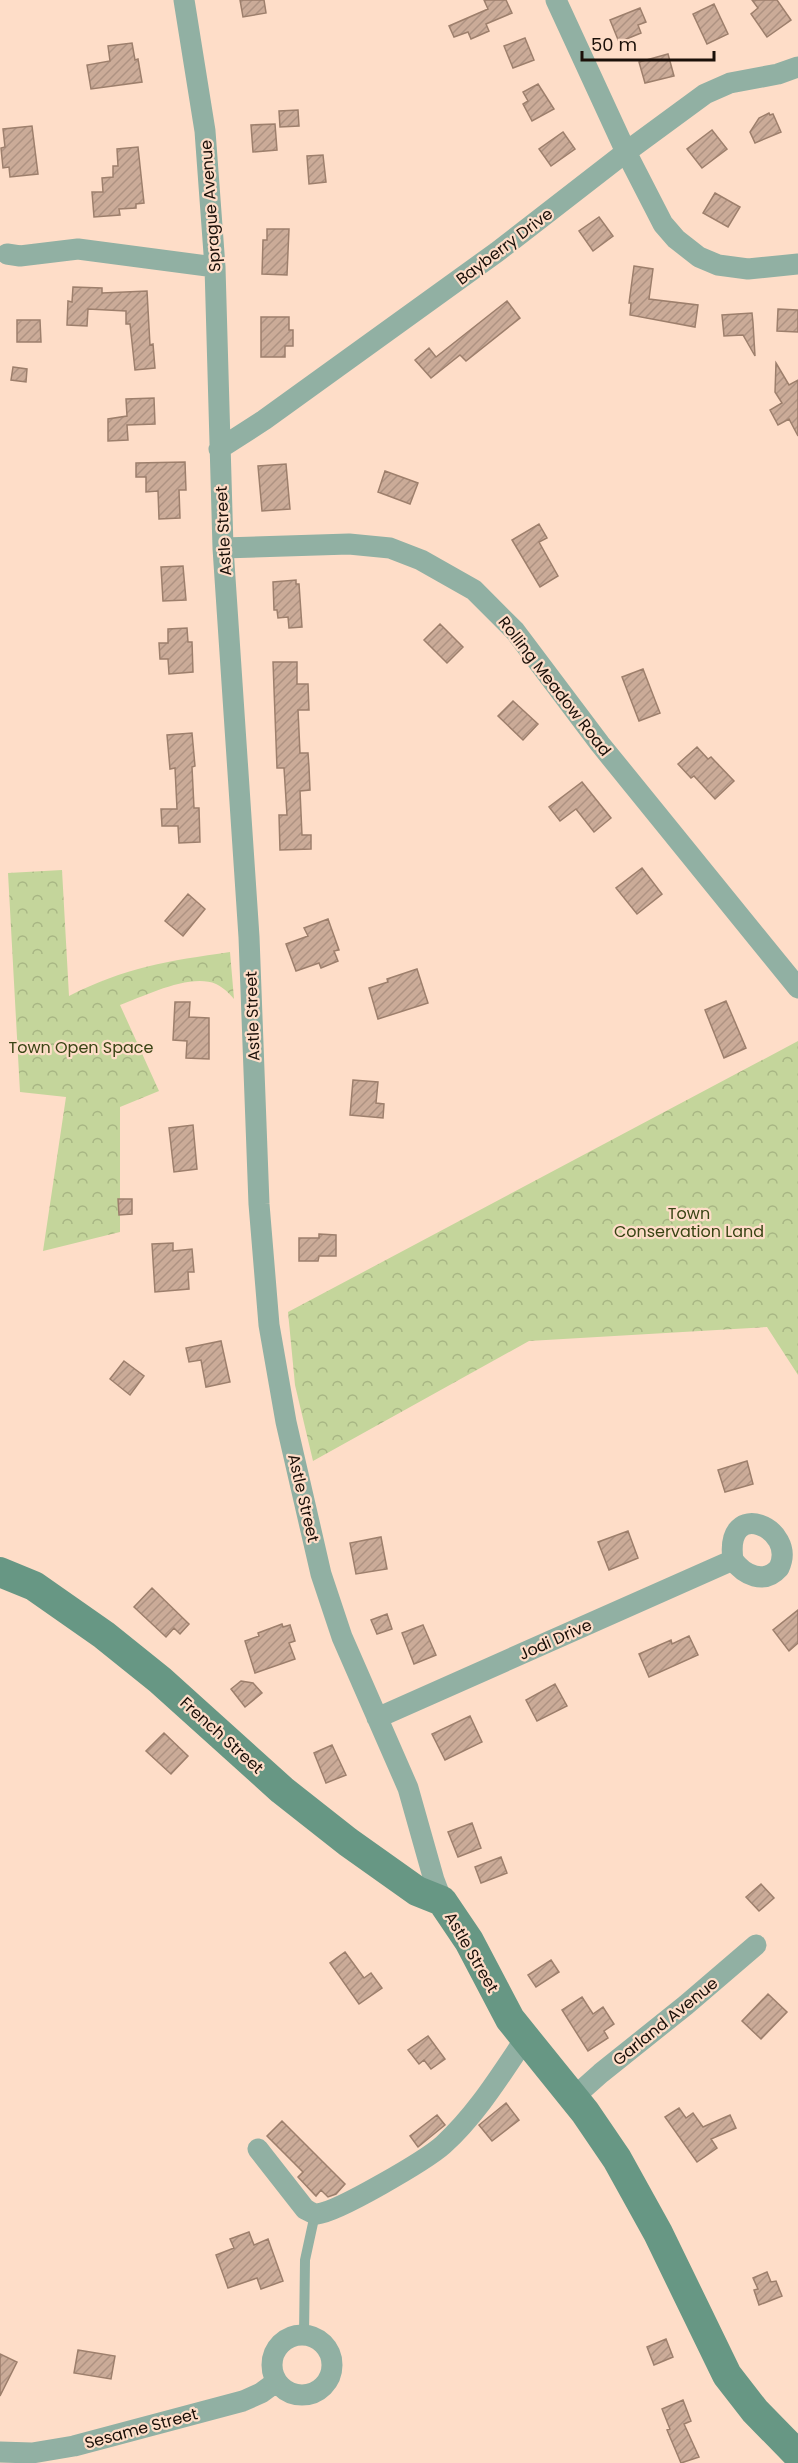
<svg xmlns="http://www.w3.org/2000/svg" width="798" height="2463" viewBox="0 0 798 2463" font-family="Poppins,sans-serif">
	<defs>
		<pattern id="forest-crowns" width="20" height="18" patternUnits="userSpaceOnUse" patternTransform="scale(1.5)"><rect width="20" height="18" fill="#c4d59b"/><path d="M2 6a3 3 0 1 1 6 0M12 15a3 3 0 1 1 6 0" fill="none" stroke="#a8b684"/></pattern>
		<pattern id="building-hatch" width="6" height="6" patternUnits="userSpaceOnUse" patternTransform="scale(1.5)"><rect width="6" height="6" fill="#cbab98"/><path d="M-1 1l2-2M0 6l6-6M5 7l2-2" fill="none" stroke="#ae9282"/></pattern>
	</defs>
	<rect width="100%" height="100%" fill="#feddc8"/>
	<path fill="url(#forest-crowns)" d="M62 870 69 996C126 967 168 961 230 952L234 999C229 993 224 988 216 984 190 973 145 996 120 1005L159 1091 120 1107V1232L43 1251 66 1097 20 1092 8 873Z
		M798 1041V1375L767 1327 529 1341 313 1461 295 1385 288 1312Z"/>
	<path fill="url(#building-hatch)" stroke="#9d7f6c" stroke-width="1.5" d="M240 0H264L266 13 243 17Z
		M484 0H506L512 13 486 24 489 31 471 39 468 32 454 37 449 26 488 9Z
		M752 0H777L791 20 767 37 751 14 758 8Z
		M714 4 728 34 707 44 693 14Z
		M640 8 646 22 638 25 641 33 619 42 610 20Z
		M525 38 534 60 513 68 504 46Z
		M132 43 135 60 138 59 142 82 91 89 87 65 110 61 108 46Z
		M668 54 674 76 645 83 639 62Z
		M538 84 554 109 532 121 523 104 528 101 523 92Z
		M298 110 299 126 280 127 279 111Z
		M769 113 770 115 773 114 781 132 755 143 750 132 759 118Z
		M275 124 277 150 253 152 251 125Z
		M32 126 38 174 10 177 9 167 3 168 1 148 5 147 3 129Z
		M712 130 727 149 702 168 687 149Z
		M563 132 575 149 551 166 539 149Z
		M138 147 144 203 136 204V208L119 209 120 215 94 217 92 192H103L102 178 113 177V166H118L117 149Z
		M323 155 326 182 309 184 307 156Z
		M715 193 740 207 728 227 703 213Z
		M599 217 613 236 593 251 579 231Z
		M267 229H289L287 275 262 274 263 240H267Z
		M634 266 653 269 649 299 698 305 695 327 630 315 631 303H629Z
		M73 287 102 288V293L147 291 150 345 153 344 155 368 135 370 130 324H126V311L88 309 87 326 67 325 68 301 72 302Z
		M507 301 520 318 466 361 460 355 431 378 415 360 429 348 436 357Z
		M778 309 798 310V332L777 331Z
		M752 313 753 323 755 356 743 335 724 336 722 315Z
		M261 317H289V330H293V346H285V357H261Z
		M17 320H40L41 342H17Z
		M776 363 789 385 798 380V436L789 419 778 425 770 410 782 403 775 392Z
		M13 367 27 369 26 382 11 380Z
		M154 398 155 424 127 425 128 440 108 441V419L127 416 126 399Z
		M185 462 186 490H179L180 518 159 519 158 491 146 492V477H136V463Z
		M286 464 290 509 262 511 258 466Z
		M385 471 418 483 410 504 378 492Z
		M539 524 547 538 539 542 558 576 540 587 512 540Z
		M183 566 186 600 163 601 161 567Z
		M296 580V584H299L302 627 289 628 288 617 278 618 277 610H274L273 582Z
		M440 624 463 647 447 663 424 640Z
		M187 628 188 642H192L193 672 169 674 168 659H160L159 643H168V629Z
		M273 662H297V684H308L309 710H298L300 753H308L309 767 310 790 300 791 302 835H311V849L280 850 279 815H287L284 768H277Z
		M643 669 660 713 639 721 622 677Z
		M513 701 538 724 523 740 498 716Z
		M192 733 195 766 192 767 194 808H199L200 842 179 843 178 826H162L161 809H177L175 768 170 769 167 735Z
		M697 747 708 759 711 757 734 781 715 799 694 776 691 778 678 764Z
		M582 782 611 818 594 832 576 809 560 821 549 807Z
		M642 868 662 894 637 914 616 888Z
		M188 894 205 909 183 936 165 921Z
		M328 919 339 950 334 951 338 961 321 968 319 963 296 971 286 944 308 936 304 928Z
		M417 969 428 1003 378 1019 369 988 388 982 387 979Z
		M726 1001 746 1048 724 1058 705 1010Z
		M175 1002H190L189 1017 209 1018V1059L186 1058 187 1041 173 1040Z
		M353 1080 378 1082 376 1103 384 1104 383 1118 350 1115Z
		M193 1125 197 1169 174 1172 169 1128Z
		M118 1199H132V1214L119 1215Z
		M319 1234 336 1235V1256H319L318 1261H299V1238H319Z
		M173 1243V1251L192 1249 194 1272H188L189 1289 155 1292 152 1244Z
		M221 1341 230 1382 206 1387 201 1360 189 1362 186 1348Z
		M124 1361 144 1376 130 1395 110 1379Z
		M747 1461 753 1484 725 1492 718 1470Z
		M628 1531 638 1558 609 1570 598 1542Z
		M381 1537 387 1569 356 1574 350 1543Z
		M152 1588 189 1624 180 1634 174 1628 166 1637 134 1607Z
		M798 1610V1643L789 1651 773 1630Z
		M387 1614 392 1629 377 1634 371 1620Z
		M282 1624 283 1627 290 1625 295 1641 289 1643 295 1659 255 1673 245 1641 259 1636 258 1633Z
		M423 1625 436 1655 414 1664 402 1633Z
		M689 1636 698 1655 649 1677 639 1654 671 1640 672 1644Z
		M241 1681 253 1683 262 1693 245 1707 231 1689Z
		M555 1684 567 1706 537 1721 526 1700Z
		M470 1716 482 1742 445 1760 432 1734Z
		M164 1733 188 1756 171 1774 146 1751Z
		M332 1745 346 1775 326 1783 314 1753Z
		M472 1823 481 1848 458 1857 448 1832Z
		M501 1857 507 1873 481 1883 475 1867Z
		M761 1884 774 1898 759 1911 746 1897Z
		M345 1952 364 1978 371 1973 382 1988 359 2004 330 1963Z
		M551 1960 559 1972 536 1987 528 1975Z
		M768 1994 787 2012 761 2039 742 2021Z
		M582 1997 593 2014 603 2007 614 2024 604 2031 608 2038 588 2051 562 2010Z
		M428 2036 445 2059 431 2069 424 2060 419 2064 408 2050Z
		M506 2103 519 2120 492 2141 479 2125Z
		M679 2108 686 2118 693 2113 703 2127 730 2115 736 2128 711 2139 717 2148 697 2162 665 2117Z
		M437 2115 445 2125 418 2147 410 2136Z
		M282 2121 345 2184 336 2194 328 2197 321 2190 316 2196 298 2177 303 2172 267 2136Z
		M249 2232 254 2245 268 2239 283 2281 261 2289 257 2278 228 2288 216 2255 234 2248 230 2239Z
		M767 2272 771 2282 776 2281 782 2296 759 2305 754 2290 758 2289 753 2278Z
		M666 2339 673 2357 654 2365 647 2347Z
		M78 2350 115 2356 111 2379 74 2373Z
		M0 2354 17 2362 0 2396Z
		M683 2400 691 2421 684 2424 699 2457 681 2463 667 2430 670 2429 662 2409Z"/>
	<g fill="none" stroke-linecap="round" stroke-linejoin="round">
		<path stroke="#91b0a3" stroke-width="10" d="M304 2335 305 2260 315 2214"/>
		<path stroke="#91b0a3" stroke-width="21" d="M184 0 205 131 215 267 223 548 249 937 259 1204 269 1325 286 1422 321 1574 342 1637 408 1788 434 1880 442 1901
			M556 0 626 152 663 224 676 239 699 257 718 265 748 269 798 264
			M7 254 20 256 78 249 215 267
			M219 449 264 420 497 252 626 152 705 94 730 83 778 74 798 67
			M223 548 349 544 390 548 421 560 474 590 515 631 600 744 798 988
			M377 1718 733 1560C744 1575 764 1585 779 1568 798 1528 724 1496 733 1560
			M574 2097 601 2073 686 2005 756 1945
			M258 2149 305 2209C309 2211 313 2214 317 2214 338 2212 426 2160 443 2145 476 2115 500 2076 525 2039
			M272 2365a30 30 0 1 1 60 0a30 30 0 1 1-60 0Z
			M0 2452 32 2453 74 2446 243 2401 261 2393 276 2382"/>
		<path stroke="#679784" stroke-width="30" d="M0 1572 34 1586 104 1635 160 1680 282 1790 348 1842 417 1891 442 1901 469 1941 510 2019 585 2112 617 2159 658 2233 727 2375 755 2411 798 2455"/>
	</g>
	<g text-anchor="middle" stroke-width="4.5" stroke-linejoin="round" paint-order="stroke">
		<g font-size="16" fill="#1b1009" stroke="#feddc8">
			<text transform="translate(210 206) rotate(-94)" y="6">Sprague Avenue</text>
			<text transform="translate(504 246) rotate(-37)" y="6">Bayberry Drive</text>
			<text transform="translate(223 531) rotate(-93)" y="6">Astle Street</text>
			<text transform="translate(555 686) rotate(52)" y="6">Rolling Meadow Road</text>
			<text transform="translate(252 1016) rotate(-92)" y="6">Astle Street</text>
			<text transform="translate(304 1498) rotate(77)" y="6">Astle Street</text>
			<text transform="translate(555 1639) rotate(-24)" y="6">Jodi Drive</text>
			<text transform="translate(222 1735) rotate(42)" y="6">French Street</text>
			<text transform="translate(472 1952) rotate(60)" y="6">Astle Street</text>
			<text transform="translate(665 2021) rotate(-39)" y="6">Garland Avenue</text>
			<text transform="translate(141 2428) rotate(-15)" y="6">Sesame Street</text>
		</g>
		<g font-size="16" fill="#394414" stroke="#feddc8">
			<text x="81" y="1053">Town Open Space</text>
			<text x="689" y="1219">Town<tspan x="689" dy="18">Conservation Land</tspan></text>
		</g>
	</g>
	<path d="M582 51v9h132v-9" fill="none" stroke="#1b1009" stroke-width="3"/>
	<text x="591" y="51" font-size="18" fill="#1b1009" stroke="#feddc8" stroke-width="4.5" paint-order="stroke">50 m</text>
</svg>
